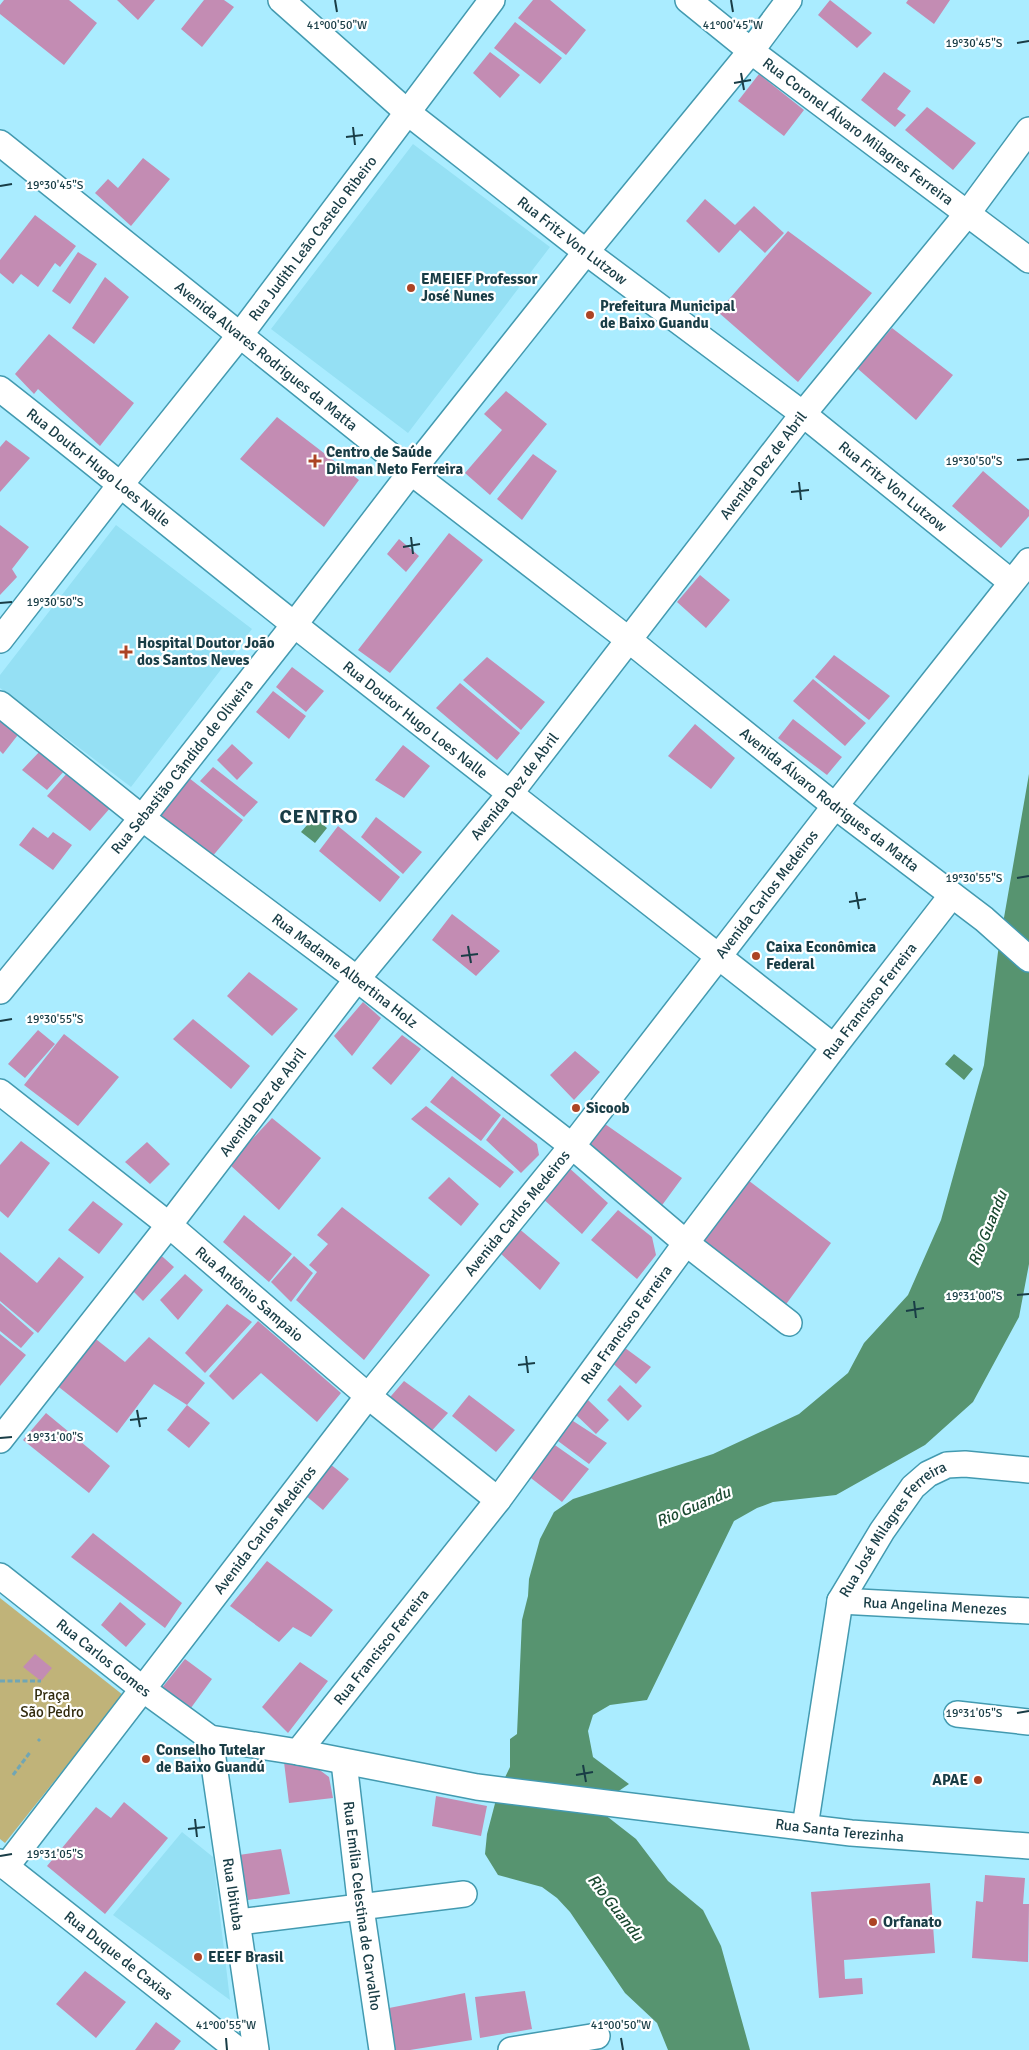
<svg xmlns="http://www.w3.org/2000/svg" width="1029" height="2050" viewBox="0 0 1029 2050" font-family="Signika,sans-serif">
	<rect width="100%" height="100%" fill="#aaecff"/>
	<path fill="#95e0f4" d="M413 144 550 247 408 433 271 329Z
		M116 525 252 629 131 787 0 688V675Z
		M182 1832 213 1857 230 2000 113 1915Z"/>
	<path fill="#c0b379" d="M0 1598 123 1695 5 1843 0 1839Z"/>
	<path fill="#579470" d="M1029 774V1264L1019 1317 973 1402 925 1445 836 1495 773 1502 757 1508 734 1521 647 1700 610 1705 593 1715 588 1731 593 1757 629 1784 595 1807 636 1839 668 1881 703 1910 721 1946 750 2050H668L657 2023 625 1993 570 1912 557 1898 542 1887 498 1875 485 1854 487 1834 498 1792 510 1767V1739L517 1734 522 1620 528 1596 529 1579 540 1539 554 1512 573 1499 713 1454 799 1414 848 1373 864 1343 908 1295 941 1220 984 1065 998 952Z
		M314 817 327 828 315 843 301 832Z
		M954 1054 973 1069 964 1080 945 1064Z"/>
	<path fill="#c38cb3" d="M4 0H69L97 23 64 65 0 14V5Z
		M117 0H155L138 20Z
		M204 0H224L234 7 202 47 181 29Z
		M533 0H550L586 30 566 55 518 18Z
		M830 0 872 33 857 48 818 15Z
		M908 0H950L934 24 906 3Z
		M515 22 562 58 540 84 494 48Z
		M490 52 520 75 500 98 473 73Z
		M884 72 911 91 897 109 906 115 895 127 861 100Z
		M759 74 804 110 784 136 738 101Z
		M927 107 976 143 953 170 905 130Z
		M143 158 170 179 131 226 95 193 108 179 118 188Z
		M705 199 735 225 754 206 784 233 765 253 740 230 719 253 686 221Z
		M35 215 76 246 60 267 55 263 38 287 21 274 13 284 0 273V260Z
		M788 231 872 293 798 382 718 312Z
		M78 252 97 264 70 304 52 291Z
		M105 277 129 297 94 344 72 328Z
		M892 328 953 375 916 420 857 368Z
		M49 334 134 403 100 446 38 389 34 394 15 374Z
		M506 391 547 424 490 495 465 473 502 430 484 414Z
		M277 417 359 480 324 527 240 459Z
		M6 440 30 458 0 492V447Z
		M533 454 557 471 522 520 497 499Z
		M983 471 1029 510V516L1001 548 952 506Z
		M0 525 29 547 12 569 17 577 0 595Z
		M449 533 483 560 390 673 358 650Z
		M399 539 419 556 406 572 387 554Z
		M700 575 730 600 706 628 677 602Z
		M834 655 890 696 869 720 815 677Z
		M487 657 545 702 521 730 463 680Z
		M292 667 324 691 306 712 276 687Z
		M813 679 866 723 845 746 793 701Z
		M460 683 520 733 497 760 436 708Z
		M273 691 306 716 289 739 256 712Z
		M0 716 21 731 3 754 0 751Z
		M793 719 842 757 827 775 778 738Z
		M695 724 735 758 711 789 668 756Z
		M232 744 253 763 237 780 217 760Z
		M403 745 430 766 404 798 375 780Z
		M42 749 66 769 47 790 22 770Z
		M213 767 258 802 244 817 200 781Z
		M68 772 111 807 90 831 47 796Z
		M189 778 243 820 211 858 158 813Z
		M376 817 422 852 403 874 361 837Z
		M338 826 400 877 380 902 319 851Z
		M33 827 48 838 53 832 72 845 53 870 19 845Z
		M452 914 500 951 476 976 432 940Z
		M249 972 298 1009 272 1036 227 996Z
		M363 1002 381 1018 352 1056 334 1036Z
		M193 1019 250 1066 231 1089 173 1039Z
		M38 1030 55 1044 25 1078 8 1064Z
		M64 1034 119 1077 78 1126 24 1085Z
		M402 1035 421 1049 391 1085 372 1068Z
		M575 1051 600 1072 574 1100 550 1075Z
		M452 1076 501 1115 481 1141 430 1102Z
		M426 1106 514 1172 500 1188 411 1119Z
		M503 1117 537 1144 539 1155 521 1173 486 1140Z
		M272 1118 321 1158 279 1210 229 1164Z
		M605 1124 682 1178 660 1208 584 1150Z
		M21 1141 50 1163 8 1218 0 1211V1165Z
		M147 1142 170 1164 150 1184 125 1162Z
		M567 1166 608 1203 582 1234 541 1197Z
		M449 1177 479 1204 461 1226 428 1198Z
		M744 1177 831 1243 784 1307 696 1237Z
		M93 1201 123 1224 99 1254 68 1230Z
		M342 1207 430 1275 364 1360 296 1300 317 1272 309 1265 328 1244 317 1235Z
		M618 1210 652 1237 656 1255 637 1279 591 1240Z
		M244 1215 292 1254 269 1282 223 1242Z
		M517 1227 560 1263 540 1290 498 1251Z
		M155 1250 174 1267 143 1301 126 1284Z
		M0 1252 37 1283 59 1257 84 1277 38 1333 0 1301Z
		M294 1256 313 1273 291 1302 271 1282Z
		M185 1274 203 1290 178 1320 160 1300Z
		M0 1303 34 1333 21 1348 0 1331Z
		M227 1304 252 1322 205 1373 185 1353Z
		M258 1321 341 1393 317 1422 261 1373 233 1400 209 1376Z
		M0 1334 26 1355 0 1386Z
		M92 1336 125 1362 149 1337 205 1383 187 1405 154 1384 117 1433 55 1384Z
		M621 1345 651 1367 636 1384 608 1359Z
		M404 1381 448 1413 427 1436 385 1403Z
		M620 1385 642 1406 628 1421 607 1400Z
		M469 1395 515 1430 496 1452 452 1416Z
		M588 1400 609 1420 596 1434 574 1413Z
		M187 1405 210 1423 189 1448 167 1430Z
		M46 1413 110 1466 89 1493 23 1440Z
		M570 1419 607 1443 589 1464 554 1438Z
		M552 1443 589 1469 562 1502 527 1475Z
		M330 1464 349 1479 323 1510 305 1495Z
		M93 1533 182 1603 165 1628 71 1557Z
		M267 1561 333 1610 311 1637 293 1627 279 1642 230 1606Z
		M120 1602 146 1624 126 1647 101 1625Z
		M35 1654 52 1668 41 1681 23 1667Z
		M185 1659 212 1679 188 1712 161 1689Z
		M300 1662 328 1681 288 1733 262 1707Z
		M284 1762 317 1768 329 1777 333 1798 289 1803Z
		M436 1796 487 1806 481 1836 432 1826Z
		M124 1802 168 1838 105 1914 47 1866 96 1807 111 1818Z
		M281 1849 290 1894 248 1900 239 1855Z
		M985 1875 1025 1878 1023 1904H1029L1028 1962 972 1958 976 1901 983 1902Z
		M930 1883 935 1953 844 1960 845 1979 862 1978 863 1994 819 1998 811 1892Z
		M85 1971 126 2002 96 2038 56 2004Z
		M525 1991 532 2029 480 2038 475 1997Z
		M465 1993 472 2040 410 2050H390L384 2009Z
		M156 2022 181 2041 174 2050H135Z"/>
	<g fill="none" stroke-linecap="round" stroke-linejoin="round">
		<defs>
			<g id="minor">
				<path id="s1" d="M281 0 407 112 586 252 803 414 1011 582"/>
				<path id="s2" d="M688 0 751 51 1029 260"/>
				<path id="s3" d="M0 143 411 472 629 640 835 806 984 919 1029 959"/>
				<path id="s4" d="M0 389C114 478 224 570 338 659 502 789 669 917 834 1047"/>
				<path id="s5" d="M0 640 121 484 240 335 492 0"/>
				<path id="s6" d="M0 704 142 818 357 979 572 1146 686 1243 789 1323"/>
				<path id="s7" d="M0 991 142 818 294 625 411 472 586 252 751 51 789 0"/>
				<path id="s8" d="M0 1092 169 1225 368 1396 498 1500"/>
				<path id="s9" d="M0 1440 169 1225 357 979 509 795 803 414 967 214 1029 130"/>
				<path id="s10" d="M0 1576 144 1690 210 1738 298 1752 477 1787 851 1833 1029 1846"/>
				<path id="s11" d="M840 1601 1029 1611"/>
				<path d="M957 1714 1029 1722"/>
				<path id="s12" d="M210 1738 256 2050"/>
				<path id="s13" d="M298 1752 498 1500 686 1243 834 1047 952 895"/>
				<path id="s14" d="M344 1762 361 1908 382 2050"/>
				<path id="s15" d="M805 1827 840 1601 882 1531 913 1487 928 1474 947 1465 965 1464 1029 1470"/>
				<path id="s16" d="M0 1862 238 2050"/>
				<path id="s17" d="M6 1867 368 1396 572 1146 835 806 1029 561"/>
				<path d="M239 1922 464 1894"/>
				<path d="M511 2050 597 2036"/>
			</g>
		</defs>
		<use href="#minor" stroke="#439ab0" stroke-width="28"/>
		<path stroke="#70a6b5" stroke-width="3" stroke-dasharray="5 2.5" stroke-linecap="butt" d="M0 1681H41
			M38 1741 40 1739
			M13 1775 31 1751"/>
		<use href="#minor" stroke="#fff" stroke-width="25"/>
	</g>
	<path fill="none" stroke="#193d46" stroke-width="2" d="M335 0 337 12M731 0 733 12M1017 43 1029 41M741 73 744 90M734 83 751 80M353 127 355 145M346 137 363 135M0 186 12 184M1017 460 1029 459M799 482 801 500M791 492 809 490M411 537 413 554M403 547 420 544M0 603 12 602M1017 878 1029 876M856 892 859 909M849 902 866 899M468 946 471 963M461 956 478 954M0 1021 12 1019M1017 1295 1029 1294M914 1301 916 1318M906 1311 924 1308M526 1356 528 1373M518 1365 535 1363M137 1410 140 1427M130 1420 147 1418M0 1438 12 1437M1017 1713 1029 1711M583 1765 586 1782M576 1775 593 1772M195 1819 197 1837M188 1829 205 1827M0 1856 12 1854M226 2038 227 2050M621 2038 623 2050"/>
	<g fill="#ac4425" stroke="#fff" stroke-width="2">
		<circle cx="411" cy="288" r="5"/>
		<circle cx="590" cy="315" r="5"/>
		<path d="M312.5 453.5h5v5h5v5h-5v5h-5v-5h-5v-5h5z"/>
		<path d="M123.5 644.5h5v5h5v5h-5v5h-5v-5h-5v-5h5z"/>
		<circle cx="756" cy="956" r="5"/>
		<circle cx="576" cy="1108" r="5"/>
		<circle cx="146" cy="1759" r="5"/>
		<circle cx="978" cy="1780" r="5"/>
		<circle cx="873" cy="1922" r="5"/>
		<circle cx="198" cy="1957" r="5"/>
	</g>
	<g text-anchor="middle" stroke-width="4.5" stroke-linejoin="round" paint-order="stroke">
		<g font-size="15" fill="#193d46" stroke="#fff">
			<text dy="5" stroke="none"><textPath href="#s2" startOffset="215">Rua Coronel Álvaro Milagres Ferreira</textPath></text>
			<text dy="5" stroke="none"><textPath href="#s5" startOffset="509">Rua Judith Leão Castelo Ribeiro</textPath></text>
			<text dy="5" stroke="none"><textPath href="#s1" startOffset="378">Rua Fritz Von Lutzow</textPath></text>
			<text dy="5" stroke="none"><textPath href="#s3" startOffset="341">Avenida Alvares Rodrigues da Matta</textPath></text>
			<text dy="5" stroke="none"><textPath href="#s9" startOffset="1238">Avenida Dez de Abril</textPath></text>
			<text dy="5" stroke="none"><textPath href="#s4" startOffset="126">Rua Doutor Hugo Loes Nalle</textPath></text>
			<text dy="5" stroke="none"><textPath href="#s1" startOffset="782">Rua Fritz Von Lutzow</textPath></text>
			<text dy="5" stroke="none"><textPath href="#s4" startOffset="531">Rua Doutor Hugo Loes Nalle</textPath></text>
			<text dy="5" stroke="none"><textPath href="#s7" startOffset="289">Rua Sebastião Cândido de Oliveira</textPath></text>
			<text dy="5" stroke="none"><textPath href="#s9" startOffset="832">Avenida Dez de Abril</textPath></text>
			<text dy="5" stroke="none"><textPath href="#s3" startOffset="1058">Avenida Álvaro Rodrigues da Matta</textPath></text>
			<text dy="5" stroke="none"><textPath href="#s17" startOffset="1235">Avenida Carlos Medeiros</textPath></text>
			<text dy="5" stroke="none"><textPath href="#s6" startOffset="436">Rua Madame Albertina Holz</textPath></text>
			<text dy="5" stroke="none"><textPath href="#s13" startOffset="944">Rua Francisco Ferreira</textPath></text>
			<text dy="5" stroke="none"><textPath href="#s9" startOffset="428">Avenida Dez de Abril</textPath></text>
			<text dy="5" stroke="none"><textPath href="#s17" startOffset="830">Avenida Carlos Medeiros</textPath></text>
			<text dy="5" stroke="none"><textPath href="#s8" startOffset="321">Rua Antônio Sampaio</textPath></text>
			<text dy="5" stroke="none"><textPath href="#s13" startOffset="539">Rua Francisco Ferreira</textPath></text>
			<text dy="5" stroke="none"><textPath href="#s17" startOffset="425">Avenida Carlos Medeiros</textPath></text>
			<text dy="5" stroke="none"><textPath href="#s15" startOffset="319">Rua José Milagres Ferreira</textPath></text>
			<text dy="5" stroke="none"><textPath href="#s11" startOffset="95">Rua Angelina Menezes</textPath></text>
			<text dy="5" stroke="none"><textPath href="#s13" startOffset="134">Rua Francisco Ferreira</textPath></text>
			<text dy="5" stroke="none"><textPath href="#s10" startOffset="132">Rua Carlos Gomes</textPath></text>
			<text dy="5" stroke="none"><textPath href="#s10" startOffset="902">Rua Santa Terezinha</textPath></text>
			<text dy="5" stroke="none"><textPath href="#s12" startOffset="158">Rua Ibituba</textPath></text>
			<text dy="5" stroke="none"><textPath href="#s14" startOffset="145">Rua Emília Celestina de Carvalho</textPath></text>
			<text dy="5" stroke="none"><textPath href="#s16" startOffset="151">Rua Duque de Caxias</textPath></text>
		</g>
		<g font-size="15" font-weight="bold" fill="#193d46" stroke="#fff" text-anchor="start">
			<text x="421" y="284">EMEIEF Professor<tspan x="421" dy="17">José Nunes</tspan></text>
			<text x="600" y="311">Prefeitura Municipal<tspan x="600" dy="17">de Baixo Guandu</tspan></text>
			<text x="326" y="457">Centro de Saúde<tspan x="326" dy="17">Dilman Neto Ferreira</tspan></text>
			<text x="137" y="648">Hospital Doutor João<tspan x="137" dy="17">dos Santos Neves</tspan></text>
			<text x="766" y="952">Caixa Econômica<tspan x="766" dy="17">Federal</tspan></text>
			<text x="586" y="1113">Sicoob</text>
			<text x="156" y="1755">Conselho Tutelar<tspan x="156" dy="17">de Baixo Guandú</tspan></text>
			<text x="968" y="1785" text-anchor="end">APAE</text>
			<text x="883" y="1927">Orfanato</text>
			<text x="208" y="1962">EEEF Brasil</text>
		</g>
		<g font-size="15" fill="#322b0e" stroke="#fff">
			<text x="52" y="1700">Praça<tspan x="52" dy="17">São Pedro</tspan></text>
		</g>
		<g font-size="16" font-style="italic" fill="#1b4a31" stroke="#fff">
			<text transform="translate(987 1228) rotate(-68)" y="6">Rio Guandu</text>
			<text transform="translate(693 1506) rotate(-23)" y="6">Rio Guandu</text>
			<text transform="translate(616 1907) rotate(52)" y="6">Rio Guandu</text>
		</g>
		<g font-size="20" font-weight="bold" letter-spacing="1" fill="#193d46" stroke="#fff">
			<text x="319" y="823">CENTRO</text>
		</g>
	</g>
	<g font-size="12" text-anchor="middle" fill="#193d46" stroke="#fff" stroke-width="4.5" stroke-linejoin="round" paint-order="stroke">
		<text x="337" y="29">41°00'50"W</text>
		<text x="733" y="29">41°00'45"W</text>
		<text x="974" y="47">19°30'45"S</text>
		<text x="55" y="189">19°30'45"S</text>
		<text x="974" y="465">19°30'50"S</text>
		<text x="55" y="606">19°30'50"S</text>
		<text x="974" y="882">19°30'55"S</text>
		<text x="55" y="1023">19°30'55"S</text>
		<text x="974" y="1300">19°31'00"S</text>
		<text x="55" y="1441">19°31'00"S</text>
		<text x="974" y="1717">19°31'05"S</text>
		<text x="55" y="1858">19°31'05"S</text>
		<text x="226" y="2029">41°00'55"W</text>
		<text x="621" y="2029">41°00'50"W</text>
	</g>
</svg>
